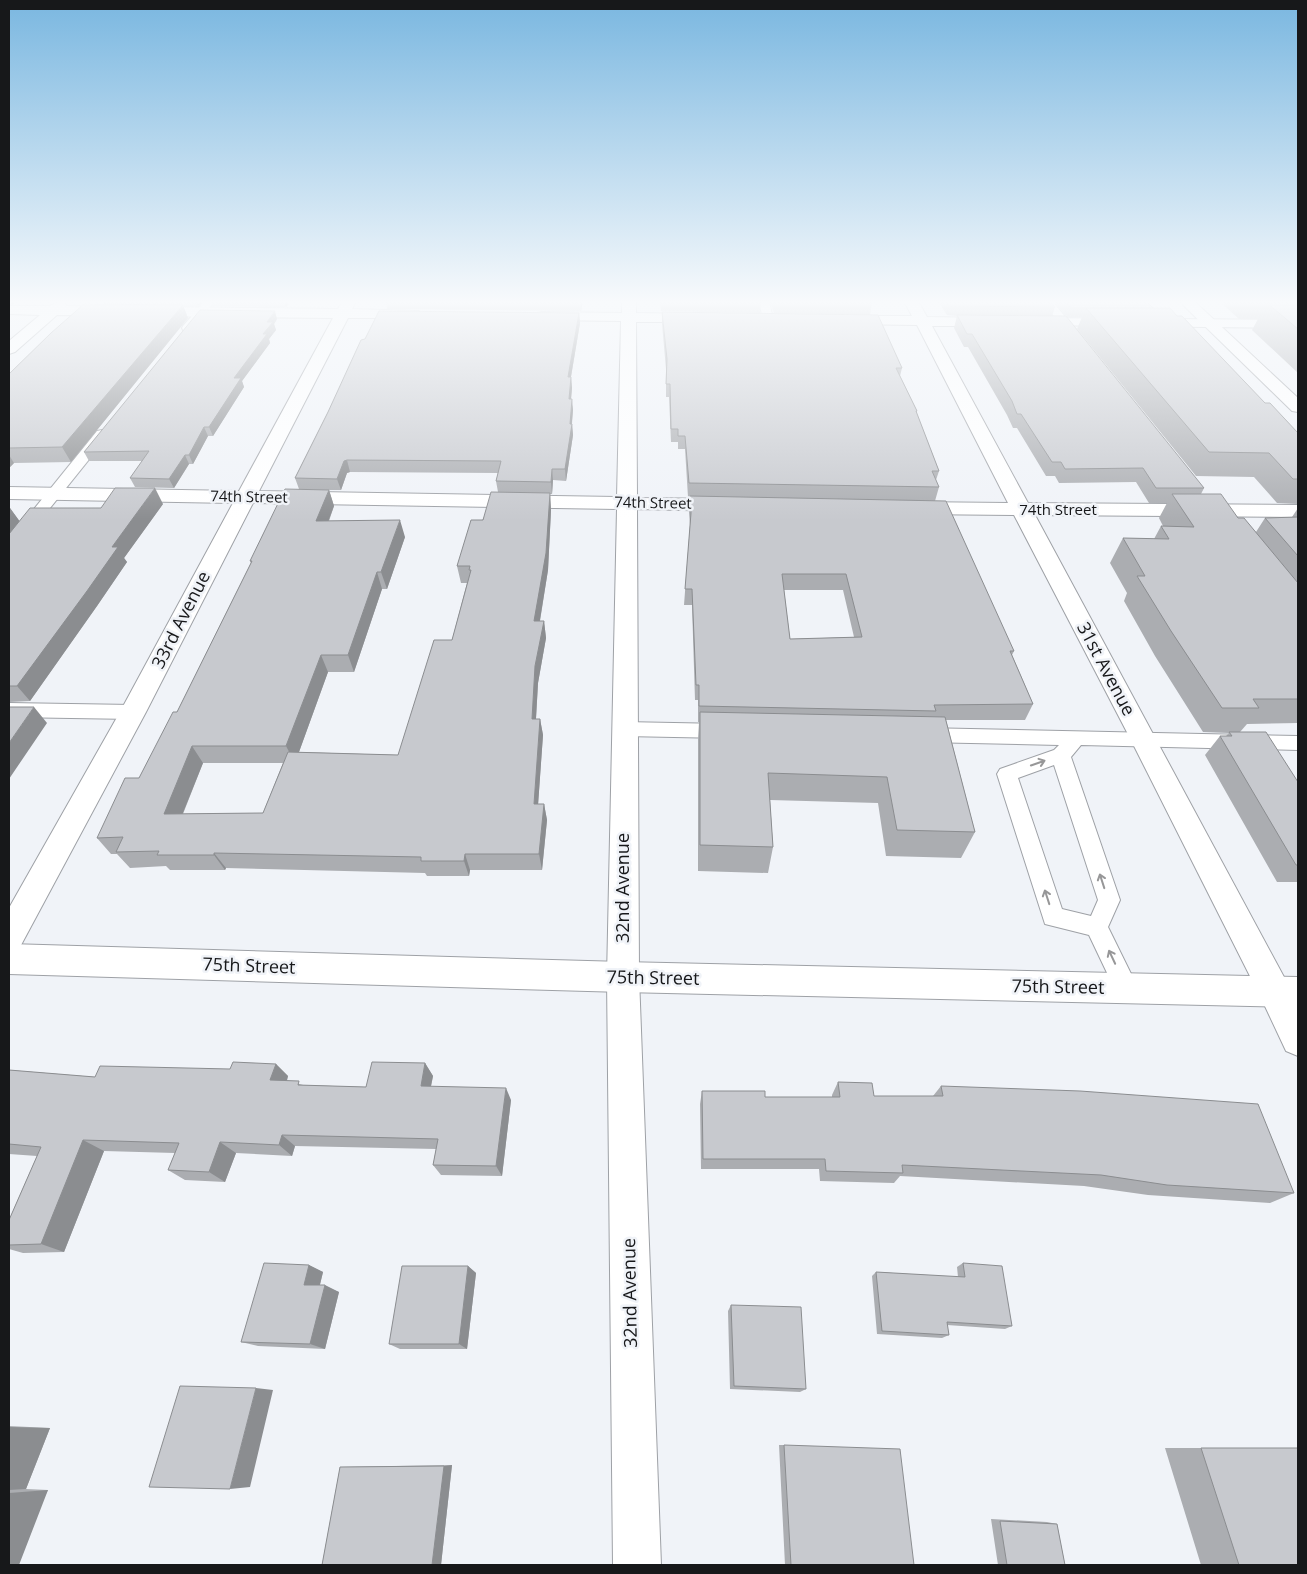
<svg xmlns="http://www.w3.org/2000/svg" width="1307" height="1574" viewBox="0 0 1307 1574" font-family="'Open Sans',sans-serif">
	<rect width="100%" height="100%" fill="#f0f3f8"/>
	<g fill="none" stroke-linecap="round" stroke-linejoin="round">
		<defs>
			<path id="service" d="M205 301H215L191 330H183L182 328 183 326Z
				M759 301H769L773 319 772 321H764L763 319Z
				M1042 301H1052L1081 336 1083 338 1081 340H1073Z
				M102 430 107 431 109 434 107 437 14 553 9 555V540L97 431Z
				M9 703 133 705 140 707 142 712 140 717 133 719 9 717Z
				M624 722 724 724 731 726 733 731 731 736 724 738 624 736 617 734 615 729 617 724Z
				M923 728 1298 736V750L1081 745 1071 757 1120 900 1108 927 1138 988 1134 996 1126 999 1118 996 1089 935 1045 924 997 774 1000 769 1054 750 1059 745 923 742 916 740 914 735 916 730ZM1054 765 1098 900 1091 916 1062 909 1018 778Z"/>
			<path id="minor" d="M60 301 65 302 66 306 338 309 342 301H356L352 309 419 311 421 314 419 317 414 318H348L259 491 617 497 621 321 542 320 537 319 535 316 537 313 542 312 622 313V301H636V313L699 314 704 315 706 318 704 321 699 322H636L637 498 727 499 734 501 737 505 734 509 727 511 637 509 639 977 661 1565H613L607 977 617 509 253 503 146 712 20 947 9 951V908L120 712 233 503 9 499V487L239 491 333 318 57 315 15 352 9 354V341L40 315 9 314V306H50Z
				M904 301H918L927 317 992 318 997 319 999 322 997 325 992 326H932L1028 503 1298 505V517L1035 515 1298 1003V1056L1286 1051 1263 1002 1131 740 1014 515 912 514 905 512 902 508 905 504 912 502 1008 503 917 325 842 324 837 323 835 320 837 317 842 316H912Z
				M1035 318 1298 320V328L1030 325 1028 322 1030 319Z"/>
			<path id="tertiary" d="M1179 301H1194L1298 398V412L1292 411Z
				M9 944 623 962 1298 977V1007L623 992 9 974Z"/>
		</defs>
		<use href="#service" stroke="#9ea1a6" stroke-width="2"/>
		<use href="#minor" stroke="#9ea1a6" stroke-width="2"/>
		<use href="#tertiary" stroke="#9ea1a6" stroke-width="2"/>
		<use href="#service" fill="#fff" fill-rule="evenodd"/>
		<use href="#minor" fill="#fff" fill-rule="evenodd"/>
		<use href="#tertiary" fill="#fff" fill-rule="evenodd"/>
	</g>
	<path fill="#abadb1" fill-rule="evenodd" d="M103 301H204L198 306H183L188 318 71 462 14 463 9 468V374L104 304Z
		M211 301H291L286 307 213 306Z
		M386 301H583L581 311 387 309Z
		M660 301H761L760 313 661 311Z
		M770 301H872L870 315 774 313Z
		M938 301H1050L1055 307 1052 316 1204 488 1201 494 1238 518 1256 532 1265 518 1292 517 1298 508V723L1247 724 1240 732 1298 782V882H1277L1205 755 1220 736H1226L1229 733 1203 732 1155 656 1124 601 1127 593 1110 563 1123 538 1154 539 1161 526H1163L1159 518 1167 503H1149L1136 482 1059 483 1055 476H1046L1017 428H1013L1007 415 968 347H964L954 328 957 316 947 315Z
		M1053 301H1146L1153 308 1265 403 1298 433V504L1277 503 1254 477 1196 476 1077 329 1082 317H1067Z
		M1219 301H1298V373L1252 330 1258 319H1239Z
		M662 312 902 368 900 376 917 411V414L939 471 936 480 939 487 935 501 1014 651 1012 655 1033 704 1025 720H946L975 832 961 858 886 856 878 803 770 800 773 847 768 873 698 871V739L699 722H698V700H695L692 605H684L690 525 689 512 690 497H688L685 449H678V442H671L669 397H666V369L662 324ZM784 590H843L854 637 790 639Z
		M579 313 580 323 571 377 572 388 571 399 573 410 572 424 573 435 566 481 553 480 552 494H550L551 510 548 570 540 621H544L546 638 538 683 536 719H540L543 735 538 804H544L547 820 542 870H470L469 876H427L425 873 226 868 225 870H170L166 866 130 868 117 854H111L97 838 139 778 177 712 251 563 250 561 299 489 295 478 365 339ZM350 472 498 473 496 481 498 492 457 566 461 583H467L452 640 398 755 299 752 328 672H354L382 589H387L405 537 329 521 334 506 329 490H341L347 473ZM203 763H283L263 813 183 814Z
		M277 319 274 324 276 330 269 339 270 343 242 381 244 387 213 436H208L193 464H189L174 488 135 487 130 478 143 461H89L84 452Z
		M163 504 124 558 127 562 97 606 30 701 9 702V508H10L19 521 101 508Z
		M425 1063 433 1076 431 1087 511 1100 502 1176 441 1175 433 1165 436 1149 295 1146 292 1156 236 1153 225 1182 185 1180 168 1170 175 1153 104 1151 64 1252 23 1253 9 1249V1220L37 1156 9 1154V1070L95 1077 230 1069 276 1064 288 1076 287 1081 303 1085 366 1087Z
		M838 1082 874 1096H933L941 1086 1294 1193 1270 1203 1148 1195 1084 1186 900 1176 894 1183 820 1181 819 1169H701L700 1104 702 1091 765 1097H832V1095Z
		M963 1263 1012 1326 1005 1329 947 1325 949 1335 942 1338 877 1334 872 1276 876 1272 958 1277 957 1267Z
		M309 1265 323 1272 320 1285 339 1292 325 1349 258 1346 241 1342Z
		M468 1266 476 1273 467 1349H400L389 1344Z
		M731 1305 806 1389 800 1392 730 1389 728 1311Z
		M9 1426 50 1428 26 1489 48 1490 9 1565Z
		M779 1445H784L914 1565H785Z
		M1165 1448H1201L1298 1565H1201Z
		M452 1465 441 1565H322L340 1467Z
		M991 1519 1047 1522 1057 1524 1065 1565H998Z"/>
	<path fill="#8b8d90" d="M9 301H17L13 304 9 305Z
		M196 301H204L198 306Z
		M284 301H291L286 307Z
		M581 301H583L581 311Z
		M183 305 188 318 71 462 62 447Z
		M275 311 277 319 274 324 276 330 269 339 270 343 242 381 244 387 213 436 209 427 234 378 263 334 267 322Z
		M579 313 580 323 569 388 568 377Z
		M571 377 572 388 570 410 569 399Z
		M572 399 573 410 571 431 572 424 573 435 566 481 565 469Z
		M204 427 208 436 193 464 189 455Z
		M9 455 14 463 9 468Z
		M185 455 189 464 174 488 169 479Z
		M347 460 350 472 347 473 341 490 337 479 344 461Z
		M552 469 553 480 552 494 551 482Z
		M155 488 163 504 124 558 127 562 97 606 30 701 17 686 112 547Z
		M329 490 334 506 322 538 316 521Z
		M550 493 551 510 548 570 537 638 534 621Z
		M10 508 21 523 9 538V509Z
		M400 520 405 537 387 589 381 572Z
		M377 572 382 589 354 672 348 655Z
		M544 621 546 638 538 683 535 735 532 719 535 666Z
		M321 655 328 672 295 763 286 746Z
		M34 707 47 723 9 779V743Z
		M540 719 543 735 537 820 534 804Z
		M192 746 203 763 176 830 164 814Z
		M544 804 547 820 542 870 539 854Z
		M214 853 226 868 225 870 214 855Z
		M465 854 470 870 469 876 464 861Z
		M425 1063 433 1076 428 1099 421 1086Z
		M276 1064 288 1076 283 1093 270 1080Z
		M506 1088 511 1100 502 1176 496 1166Z
		M282 1135 295 1146 292 1156 279 1145Z
		M83 1140 104 1151 64 1252 41 1244Z
		M220 1142 236 1153 225 1182 209 1172Z
		M309 1265 323 1272 318 1292 304 1285Z
		M468 1266 476 1273 467 1349 459 1344Z
		M325 1285 339 1292 325 1349 310 1344Z
		M256 1388 273 1390 250 1487 230 1489Z
		M9 1427 50 1428 26 1489 9 1490Z
		M452 1465 441 1565H432L444 1466Z
		M48 1490 19 1565H9V1493Z"/>
	<path fill="#c7c9ce" stroke="#8b8d90" fill-rule="evenodd" d="M946 301H1050L1055 307 949 306Z
		M1065 301H1146L1153 308H1071Z
		M1298 302V329L1267 303Z
		M84 304 183 305 62 447 9 448V374L51 333Z
		M1086 308H1170L1177 316H1182L1265 403H1270L1298 433V479H1293L1269 453 1209 452Z
		M200 310 275 311 267 322H273L263 334H267L234 378H241L209 427H204L189 455H185L169 479 130 478 149 451 84 452Z
		M379 311 579 313 568 377H571L569 399H572L570 424H572L565 469H552L551 482 496 481 501 461 347 460 344 461 337 479 295 478 328 412 361 340 365 339Z
		M662 312 878 315 902 368H896L917 411H916L939 471H932L939 487 689 483 685 436H678V429H671L670 384H666L667 359Z
		M957 315 1066 316 1204 488H1156L1143 468 1065 469 1061 462H1052L1021 414H1017L1012 401 972 334H967Z
		M115 488H155L112 547H118L87 591 17 686H9V534L30 508H101Z
		M285 489 329 490 316 521 400 520 381 572H377L348 655H321L286 746H192L164 814 263 813 288 752 398 755 434 640H452L471 570H469L470 566H457L471 520H483L491 492 550 493 546 553 534 621H544L535 666 532 719H540L534 804H544L539 854H465L464 861H421V857L214 853V855H157L159 851 116 852 123 837 97 838 125 778H139L173 712H177L252 561H250Z
		M1172 494H1221L1238 518H1244L1298 583V699H1253L1259 708H1222L1171 631 1137 576H1145L1123 538 1169 539 1161 526 1194 527Z
		M690 496 946 501 1014 651H1010L1033 704 934 705 936 711 699 706V685H696L692 589H685L691 513ZM782 574H846L862 637 790 639Z
		M1298 517V556L1265 518Z
		M9 707H34L9 743Z
		M700 712 945 717 975 832 897 830 887 777 768 773 773 847 700 845Z
		M1229 732H1266L1298 782V865H1296L1220 736H1232Z
		M233 1062 276 1064 270 1080 299 1081 298 1085 366 1087 372 1062 425 1063 421 1086 506 1088 496 1166 433 1165 438 1139 282 1135 279 1145 220 1142 209 1172 168 1170 179 1143 83 1140 41 1244 9 1245V1220L41 1147 9 1144V1070L95 1077 100 1066 230 1069Z
		M838 1082 872 1083 874 1096H943L941 1086 1080 1091 1258 1104 1294 1193 1167 1185 1101 1175 902 1165 903 1173 826 1171 825 1159H703L702 1091H765V1097H840Z
		M264 1263 309 1265 304 1285H325L310 1344 241 1342Z
		M963 1263 1002 1266 1012 1326 947 1322 949 1335 882 1331 876 1272 965 1277Z
		M402 1266H468L459 1344H389Z
		M731 1305 801 1307 806 1389 734 1386Z
		M180 1386 256 1388 230 1489 149 1487Z
		M784 1445 900 1449 914 1565H791Z
		M1201 1448H1298V1565H1239Z
		M444 1466 432 1565H322L340 1467Z
		M1000 1521 1057 1524 1065 1565H1007Z"/>
	<defs><path id="oneway-shaft" d="M-6 0H5M1.5-3L5.5 0L1.5 3" fill="none" stroke-width="1.6" stroke-linecap="round" stroke-linejoin="round" transform="scale(1.25)"/></defs>
	<g stroke="#979798">
		<use href="#oneway-shaft" transform="translate(1038 763) rotate(-19)"/>
		<use href="#oneway-shaft" transform="translate(1102 881) rotate(-108)"/>
		<use href="#oneway-shaft" transform="translate(1047 897) rotate(-108)"/>
		<use href="#oneway-shaft" transform="translate(1112 957) rotate(-115)"/>
	</g>
	<linearGradient id="sky" x2="0" y2="1"><stop stop-color="#7ab7e0"/><stop offset="0.58" stop-color="#f8fafc"/><stop offset="1" stop-color="#f8fafc" stop-opacity="0"/></linearGradient>
	<rect width="1307" height="521" fill="url(#sky)"/>
	<g text-anchor="middle" stroke-width="5" stroke-linejoin="round" paint-order="stroke">
		<g font-size="15" fill="#17181a" stroke="#f0f3f8">
			<text transform="translate(249 497) rotate(1)" y="5">74th Street</text>
			<text transform="translate(653 503) rotate(1)" y="5">74th Street</text>
			<text x="1058" y="515">74th Street</text>
		</g>
		<g font-size="18" fill="#17181a" stroke="#f0f3f8">
			<text transform="translate(181 620) rotate(-63)" y="6">33rd Avenue</text>
			<text transform="translate(1106 669) rotate(62)" y="6">31st Avenue</text>
			<text transform="translate(623 888) rotate(-90)" y="6">32nd Avenue</text>
			<text transform="translate(249 966) rotate(2)" y="6">75th Street</text>
			<text transform="translate(653 978) rotate(1)" y="6">75th Street</text>
			<text transform="translate(1058 987) rotate(1)" y="6">75th Street</text>
			<text transform="translate(630 1293) rotate(-91)" y="6">32nd Avenue</text>
		</g>
	</g>
	<rect width="1307" height="1574" fill="none" stroke="#17181a" stroke-width="20"/>
</svg>
